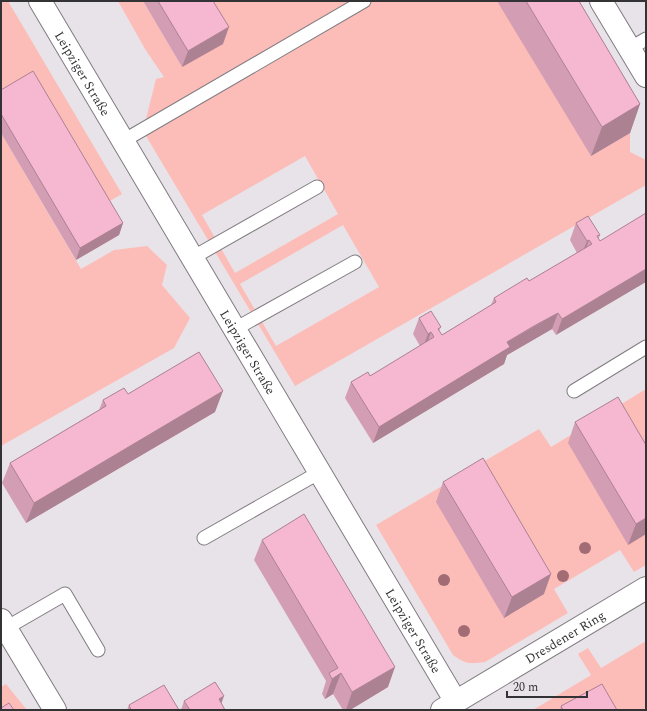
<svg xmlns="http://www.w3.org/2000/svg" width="647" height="711" viewBox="0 0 647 711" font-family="Spectral,serif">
	<rect width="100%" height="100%" fill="#e8e3e8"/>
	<path fill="#fcbdb9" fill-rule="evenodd" d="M1 1H8L122 194 103 205 1 99Z
		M118 1H143L182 67 198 1H497L630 133V152L646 160V185L295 386 143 131 156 79 164 77 145 49ZM305 156 338 214 235 273 202 215ZM343 225 379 287 276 346 240 284Z
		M1 133 81 269 114 250 147 246 167 265 162 285 190 318 174 348 1 446Z
		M646 389V565L634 572 620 550 554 589 568 613 485 662C470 664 465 664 453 655L376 525 539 429 551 447Z
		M646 641V710H533L591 675 578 654 588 648 601 668Z
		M6 684 27 710H1V687Z"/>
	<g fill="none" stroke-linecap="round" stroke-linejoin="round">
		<defs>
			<path id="service" d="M629 49 646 39
				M123 141 364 1
				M192 258 317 187
				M235 329 355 262
				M574 391 646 347
				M204 538 320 472
				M6 628 65 594 98 650"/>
			<g id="minor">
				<path id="s1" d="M40 1 456 702"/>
				<path d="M601 1 646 76"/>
				<path d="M1 620 55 710"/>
				<path id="s2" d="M442 710 646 588"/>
			</g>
		</defs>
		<use href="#service" stroke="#807c80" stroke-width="15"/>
		<use href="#minor" stroke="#807c80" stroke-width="24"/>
		<use href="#service" stroke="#fff" stroke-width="13"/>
		<use href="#minor" stroke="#fff" stroke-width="22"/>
	</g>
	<g fill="#a26c74">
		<circle cx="585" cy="548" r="6"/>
		<circle cx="563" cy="576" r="6"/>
		<circle cx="444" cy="580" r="6"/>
		<circle cx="464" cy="631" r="6"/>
	</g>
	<path fill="#d39eb3" d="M143 1H213L223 44 182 67Z
		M497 1H579L640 104 630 133 591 156Z
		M1 90 123 223 119 235 76 260 1 133Z
		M576 223 600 235 556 335 552 329 528 343 507 355 504 364 373 443 345 398 351 382 370 376 420 346 413 334 419 318 441 327 439 331 442 335 491 305 494 298 529 281 577 253 570 240Z
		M103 400 215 412 26 523 2 483 10 463 99 410Z
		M575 422 646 445V534L628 545 568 443Z
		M443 482 544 594 504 618 436 502Z
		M262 540 388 687 350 710H343L333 694 325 699 322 694 326 681 254 560Z
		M184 701 221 704 225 710H181Z
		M129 705 179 710H127Z
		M561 706 617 710H560Z"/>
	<path fill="#ac8192" d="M229 27 223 44 182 67 188 51Z
		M640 104 630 133 591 156 602 127Z
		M123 223 119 235 76 260 80 248Z
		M589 240 583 257 580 258 587 241Z
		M646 269V282L556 335 562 319Z
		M558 313 552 329 507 355 504 364 373 443 379 427 507 342Z
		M431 332 425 349 422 350 428 334Z
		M223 391 215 412 26 523 34 503Z
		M646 518V534L628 545 636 524Z
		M551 574 544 594 504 618 512 597Z
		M395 667 388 687 350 710H346L352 692Z
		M341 673 333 694 325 699 332 679Z
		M224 696 219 710V699Z"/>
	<path fill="#f5b8d0" stroke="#ac8192" d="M158 1H213L229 27 188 51Z
		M526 1H579L640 104 602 127Z
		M33 71 123 223 80 248 1 114V90Z
		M646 213V269L562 319 558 313 534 326 507 342 510 347 379 427 351 382 368 372 370 376 434 337 431 332 428 334 419 318 431 311 441 327 438 329 442 335 496 302 494 298 527 278 529 281 592 244 589 240 587 241 576 223 588 216 600 235 597 236 600 241Z
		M199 352 223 391 34 503 10 463 106 406 103 400 124 388 128 394Z
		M618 397 646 445V518L636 524 575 422Z
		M483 458 551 574 512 597 443 482Z
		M304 514 395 667 352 692 341 673 332 679 329 673 338 668 262 540Z
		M215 682 224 696 219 699 225 710H190L184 701Z
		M602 684 617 710H563L561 706Z
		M164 685 179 710H131L129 705Z
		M9 703 14 710H1V708Z"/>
	<g text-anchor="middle" stroke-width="3" stroke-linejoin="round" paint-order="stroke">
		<g font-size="13" fill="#333234" stroke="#e8e3e8">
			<text dy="5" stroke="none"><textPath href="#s1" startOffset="84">Leipziger Straße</textPath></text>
			<text dy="5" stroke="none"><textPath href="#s1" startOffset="408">Leipziger Straße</textPath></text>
			<text dy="5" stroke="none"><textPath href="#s1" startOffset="732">Leipziger Straße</textPath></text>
			<text dy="5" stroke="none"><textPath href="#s2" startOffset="143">Dresdener Ring</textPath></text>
		</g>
	</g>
	<rect width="647" height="711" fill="none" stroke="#333234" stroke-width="4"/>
	<path d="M507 691v6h80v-6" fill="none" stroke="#333234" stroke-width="2"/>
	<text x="513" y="691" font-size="12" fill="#333234" stroke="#e8e3e8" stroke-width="3" paint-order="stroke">20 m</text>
</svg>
